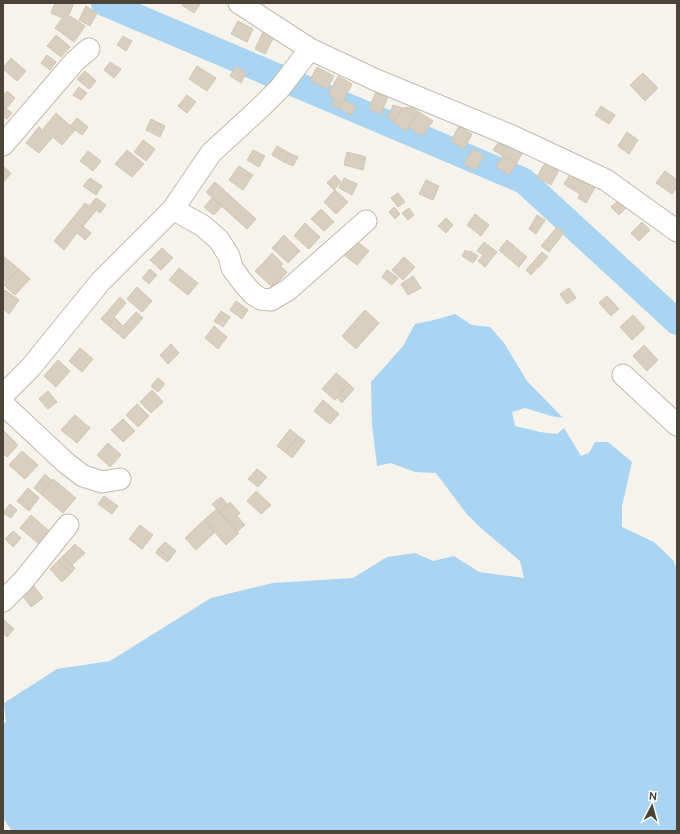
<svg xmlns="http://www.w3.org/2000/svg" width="680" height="834" viewBox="0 0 680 834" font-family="Ubuntu,sans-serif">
	<rect width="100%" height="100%" fill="#f6f3ec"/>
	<path fill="#a9d4f2" d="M455 314 472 325 490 327 504 343 527 381 563 418 551 416 525 408 512 412 515 426 540 432 557 434 564 428 581 456 589 453 595 442H608L632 462 622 506V527L654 542 673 560 677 569V831H12L3 818V725L6 722 4 703 57 669 110 661 211 598 273 583 353 578 387 557 415 553 433 561 454 556 479 572 524 578 520 561 482 529 466 513 436 473 415 472 391 463 377 466 372 425 371 382 403 346 415 324 434 320Z"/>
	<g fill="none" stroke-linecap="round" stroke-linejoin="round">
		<path stroke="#a9d4f2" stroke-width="26" d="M104 3 524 181 677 322"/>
	</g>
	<path fill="#d8cfc1" stroke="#d3c7b4" d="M55 3H74L68 17 63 15 62 18 51 13Z
		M183 3H201L194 13 182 5Z
		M86 6 97 13 90 26 79 20Z
		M64 16 68 19 70 16 85 26 74 42 55 28Z
		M238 21 253 29 247 42 231 34Z
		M263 32 274 37 265 54 255 49Z
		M56 35 70 47 61 57 47 46Z
		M123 36 132 41 126 51 117 45Z
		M47 55 56 62 50 70 41 63Z
		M11 58 26 71 17 81 3 69V68Z
		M110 62 121 69 114 78 104 70Z
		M197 66 216 78 207 91 189 79Z
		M236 66 246 73 241 83 230 76Z
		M317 67 334 76 327 89 310 80Z
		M85 71 96 81 89 89 77 79Z
		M643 73 658 88 645 101 630 85Z
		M338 76 352 84 342 103 328 95Z
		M79 87 87 93 81 100 73 95Z
		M7 91 15 98 6 109 3 107V96Z
		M376 91 388 96 381 114 369 109Z
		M187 95 196 102 187 113 178 106Z
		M335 99 342 103 339 108 332 105Z
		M344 100 356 106 351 115 339 108Z
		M393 105 403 108 394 120 388 118Z
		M601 106 615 115 609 124 595 115Z
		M3 107 12 113 7 119 3 117Z
		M412 107 419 112 406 131 393 122 403 108Z
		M419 112 433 121 422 136 409 127Z
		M56 113 75 130 62 145 43 129Z
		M77 118 88 127 82 135 70 126Z
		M151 119 165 126 160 137 146 130Z
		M459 126 472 134 464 149 451 141Z
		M39 127 52 138 39 153 26 143Z
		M627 132 638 140 629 154 618 146Z
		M143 140 155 149 146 161 134 152Z
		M500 140 522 154 516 164 493 150Z
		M277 146 289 153 284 162 272 155Z
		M473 149 484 156 475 170 464 164Z
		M127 150 144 164 132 177 115 164Z
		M253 150 265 156 259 167 247 160Z
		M88 151 101 161 93 171 80 161Z
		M347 152 366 157 363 170 344 165Z
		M289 153 298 157 293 166 284 162Z
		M503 156 516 164 509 175 496 167Z
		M545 163 559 170 551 185 537 177Z
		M3 166 11 173 4 182H3Z
		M239 166 253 175 243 190 229 180Z
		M572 171 596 186 586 203 578 198 580 194 564 184Z
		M665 171 677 180V187L672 194 656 183Z
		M335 175 341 182 334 190 327 183Z
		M90 178 102 186 96 195 83 186Z
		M344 178 357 184 352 195 339 188Z
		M426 180 439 186 433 200 419 194Z
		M215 182 256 219 247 229 206 192Z
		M335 190 348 202 336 214 324 202Z
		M398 193 405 202 398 207 391 198Z
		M96 198 106 205 100 213 90 205Z
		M212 198 222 206 214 215 204 207Z
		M620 199 627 207 619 215 611 207Z
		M85 203 96 211 83 226 73 218Z
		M394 207 400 214 395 219 389 212Z
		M409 208 414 215 408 220 402 213Z
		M321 209 334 222 324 231 311 219Z
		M475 214 489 225 481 236 467 225Z
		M537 215 545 220 536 234 529 229Z
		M73 218 91 233 85 240 77 233 64 250 54 241Z
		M446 218 453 225 446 233 438 226Z
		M642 222 650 230 639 241 631 233Z
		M305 223 320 237 309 249 294 236Z
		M557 227 564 233 549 252 541 246Z
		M284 235 300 251 288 263 272 248Z
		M355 240 369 251 357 265 344 255Z
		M507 240 527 257 519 267 499 250Z
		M484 242 497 252 485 267 478 261 483 255 477 251Z
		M162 248 173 258 161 270 150 260Z
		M465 250 468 252 470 251 478 256 473 263 462 256Z
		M542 252 548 257 539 267 533 262Z
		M272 253 283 264 280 266 287 272 281 279 264 262Z
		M3 256 19 269 6 283 3 280Z
		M404 257 415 267 403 280 392 270Z
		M264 262 281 279 272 287 255 271Z
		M532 263 538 267 531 275 526 270Z
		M179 268 198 283 188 295 169 280Z
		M19 269 30 279 15 295 4 285Z
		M150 269 157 275 149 284 142 278Z
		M387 270 398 278 392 285 382 277Z
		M413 276 421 288 408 295 401 284Z
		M137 287 152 301 142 312 127 299Z
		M569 288 576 298 567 304 560 294Z
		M5 290 19 300 9 314 3 309V292Z
		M607 296 619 309 611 316 599 303Z
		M120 297 126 303 114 317 123 326 136 312 143 318 124 339 101 319Z
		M236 301 248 310 242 319 230 310Z
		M365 310 379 323 356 349 342 336Z
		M221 311 230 317 223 327 214 321Z
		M633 315 645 328 632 340 620 327Z
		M214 326 227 337 218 349 205 338Z
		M171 344 179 353 168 364 160 355Z
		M644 345 658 360 647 371 633 356Z
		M80 348 93 359 82 372 69 361Z
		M58 360 70 371 56 387 44 376Z
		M336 373 349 384 335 400 322 389Z
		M158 378 165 384 158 392 151 386Z
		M349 384 354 389 346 398 340 393Z
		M152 390 163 402 151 413 140 402Z
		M48 391 57 402 48 409 39 399Z
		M340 393 346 398 342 403 337 397Z
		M323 400 339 414 330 424 314 411Z
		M137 404 149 416 138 427 126 415Z
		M75 415 90 428 77 443 61 430Z
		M123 419 135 431 123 442 111 430Z
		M290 429 298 436 285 452 277 446Z
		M3 430 18 445 7 457 3 453Z
		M298 436 305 441 292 458 285 452Z
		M108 443 121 455 110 467 97 455Z
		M22 451 38 465 25 479 9 465Z
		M257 469 267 477 258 487 248 479Z
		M45 474 52 481 41 494 34 488Z
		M53 479 76 498 63 513 41 494Z
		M28 488 39 498 29 511 17 501Z
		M256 491 271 505 261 514 247 501Z
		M104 496 118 506 112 514 98 504Z
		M221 497 228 505 219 512 212 504Z
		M230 502 240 513 229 523 219 512Z
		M10 504 17 510 11 518 3 513Z
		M217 509 239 533 226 545 204 520Z
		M31 515 50 532 39 544 20 528Z
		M237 516 245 525 237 532 229 523Z
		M204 520 215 532 196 550 185 538Z
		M140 525 153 535 142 549 129 539Z
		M13 531 21 538 13 547 5 539Z
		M165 542 176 551 170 559 158 549Z
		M75 544 85 553 72 565 63 556Z
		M158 549 170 559 167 562 156 553Z
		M63 556 75 568 71 573 58 561Z
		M58 561 71 573 62 582 50 569Z
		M31 582 43 598 31 607 19 591Z
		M3 619 14 629 7 637 3 633Z"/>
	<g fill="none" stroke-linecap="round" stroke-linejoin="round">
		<defs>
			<path id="minor" d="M239 3 310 49 376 80 512 136 606 180 677 231
				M3 145 75 61 89 49
				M173 209 203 226 219 240 229 256 232 268 244 284 253 294 261 299 271 300 288 290 366 221
				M623 375 677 425
				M3 395 31 367 101 281 173 209 211 153 260 108 280 88 310 49
				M3 404 66 463 83 476 102 482 120 479
				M3 601 23 581 68 525"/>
		</defs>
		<use href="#minor" stroke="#c2bbae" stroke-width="23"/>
		<use href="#minor" stroke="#fff" stroke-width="21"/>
	</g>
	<rect width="680" height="834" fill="none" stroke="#4b4439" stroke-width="8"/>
	<g transform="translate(652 806) rotate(6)" stroke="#ffffff" stroke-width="3" paint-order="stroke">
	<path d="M0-3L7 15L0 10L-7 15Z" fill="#4b4439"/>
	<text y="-6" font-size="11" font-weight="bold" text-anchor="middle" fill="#4b4439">N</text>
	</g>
</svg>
